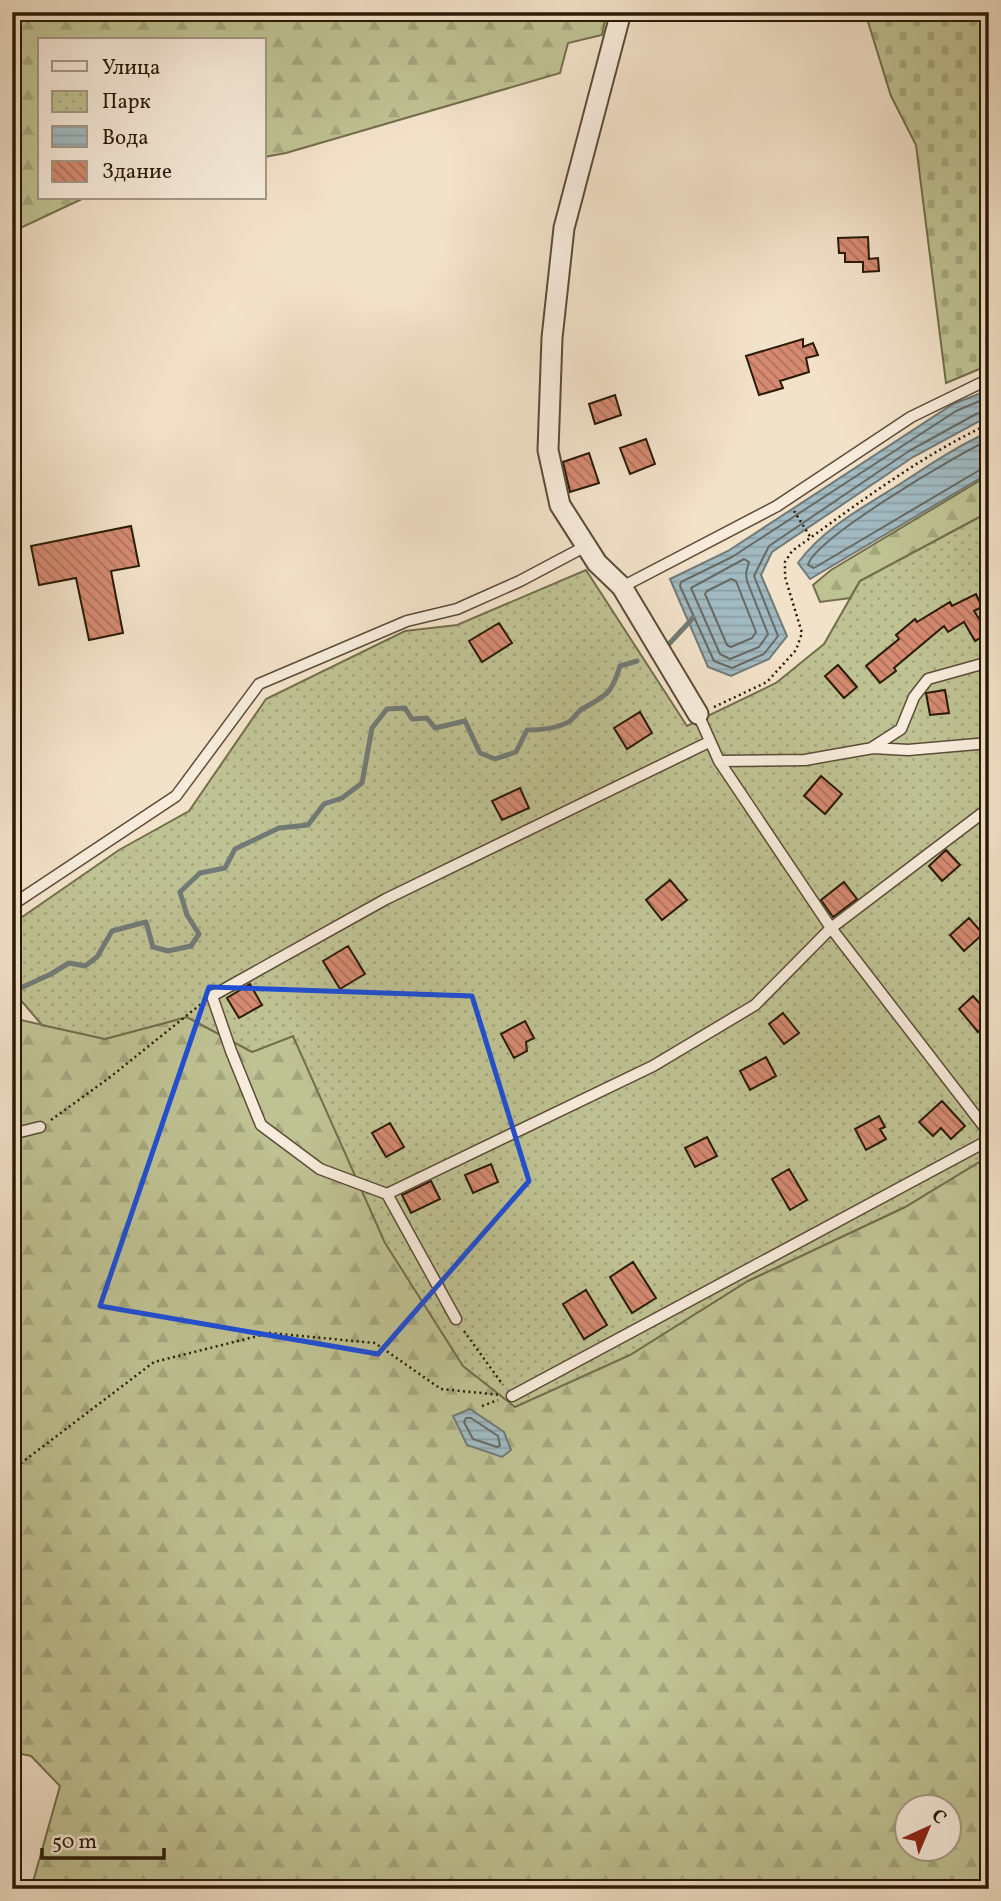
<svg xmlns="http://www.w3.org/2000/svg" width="1001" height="1901" viewBox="0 0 1001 1901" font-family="Vollkorn,serif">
	<defs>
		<pattern id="forest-firs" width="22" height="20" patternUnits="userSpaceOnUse" patternTransform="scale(1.75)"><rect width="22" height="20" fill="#bfc293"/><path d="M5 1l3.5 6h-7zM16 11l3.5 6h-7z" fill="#a4a67d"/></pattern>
		<pattern id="cemetery-stones" width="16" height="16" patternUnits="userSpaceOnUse" patternTransform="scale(1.75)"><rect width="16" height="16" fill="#bfc293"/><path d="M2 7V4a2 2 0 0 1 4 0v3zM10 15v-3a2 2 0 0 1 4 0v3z" fill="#a4a67d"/></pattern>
		<pattern id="park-dots" width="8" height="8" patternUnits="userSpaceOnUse" patternTransform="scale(1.75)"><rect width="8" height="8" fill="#bfc293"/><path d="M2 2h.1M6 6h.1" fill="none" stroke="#a4a67d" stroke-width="1.8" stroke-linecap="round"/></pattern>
		<pattern id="water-rules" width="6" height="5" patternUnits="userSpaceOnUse" patternTransform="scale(1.75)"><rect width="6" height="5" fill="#a1bac1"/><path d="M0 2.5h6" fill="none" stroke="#8b9fa4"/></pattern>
		<pattern id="building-back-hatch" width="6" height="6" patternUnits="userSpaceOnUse" patternTransform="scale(1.75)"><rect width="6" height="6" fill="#d58a71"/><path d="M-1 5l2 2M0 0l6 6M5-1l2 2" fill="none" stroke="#ad705b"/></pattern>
	</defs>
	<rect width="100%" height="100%" fill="#f2e2c9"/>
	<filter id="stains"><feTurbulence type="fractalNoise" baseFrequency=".00286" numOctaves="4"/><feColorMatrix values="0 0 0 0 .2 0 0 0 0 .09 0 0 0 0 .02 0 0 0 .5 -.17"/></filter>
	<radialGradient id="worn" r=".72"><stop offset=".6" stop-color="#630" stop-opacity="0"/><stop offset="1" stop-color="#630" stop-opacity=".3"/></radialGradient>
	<path fill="url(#forest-firs)" stroke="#746e4c" stroke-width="2" fill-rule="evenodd" d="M12 12H607L602 35 568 43 560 73 286 153 264 157V40H40V198H84L12 232Z
		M989 475V512L860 581 850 598 820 602 813 585 831 570Z
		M187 1017 252 1052 293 1036 334 1124 748 1281 905 1207 989 1156V1889H31L60 1786 31 1756 12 1752V1018L105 1039ZM906 1806H948V1848H906Z"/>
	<path fill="url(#cemetery-stones)" stroke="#746e4c" stroke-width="2" d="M865 12H989V365L946 383 916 145 891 96Z"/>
	<path fill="url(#park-dots)" stroke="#746e4c" stroke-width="2" d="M989 512V1156L905 1207 748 1281 630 1355 515 1407 463 1366 385 1243 293 1036 252 1052 187 1017 105 1039 42 1025 12 990V924L119 850 189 811 266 699 405 631 457 625 586 570 687 726 776 683 824 644 860 581Z"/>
	<path fill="url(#water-rules)" stroke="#717a76" stroke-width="2" d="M989 390V416L913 457 772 552 761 575 787 636 769 659 731 676 708 667 670 579 728 551 953 404Z
		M989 432V473L810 579 798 563C822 529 865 506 900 484 929 465 957 446 989 432Z
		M470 1409 504 1432 511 1450 502 1457 467 1445 453 1416Z"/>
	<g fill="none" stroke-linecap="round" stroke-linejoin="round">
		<path stroke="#666a64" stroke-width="2" d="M989 397 956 411 732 557 681 582 680 586 714 661 732 668 764 654 778 636 754 576 769 546 909 451 976 414 989 410
			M989 440C959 453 814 539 808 565L814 568 983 468 989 467
			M744 559 749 562 746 573 747 581 768 634 759 647 730 659 720 654 691 588Z
			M731 579 736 581 756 632 752 638 731 647 727 645 705 594 707 591Z
			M466 1418H471L498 1436 500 1446 497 1447 473 1439 464 1422Z"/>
		<path stroke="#717a76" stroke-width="5" d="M668 645 693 618
			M12 992 51 974 69 963 85 966 97 957 112 931 146 922 153 947 168 951 191 946 199 934 187 915 180 892 200 873 225 868 235 849 279 828 308 825 324 804 342 798 362 783 372 728 387 709 405 708 412 719 427 718 435 728 465 721 480 753 495 759 516 752 527 730C541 730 559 728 570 721 575 717 577 712 582 709 607 695 611 695 620 666L637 661"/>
	</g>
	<path fill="url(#building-back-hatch)" stroke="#2a1a06" stroke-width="2" d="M868 237 869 259 878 258 879 271 863 272V262H845V253H839L838 238Z
		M803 339V347L813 343 818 355 806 358 809 372 780 381 783 388 759 395 746 356Z
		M615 395 621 415 595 424 589 404Z
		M646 439 655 464 630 474 620 448Z
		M589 453 599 483 570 492 563 462Z
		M131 526 139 566 111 571 123 633 89 640 76 578 39 585 31 546Z
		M976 594 982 607 974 611 988 633 975 641 964 622 948 632 944 626 894 668 896 671 880 683 866 666 899 639 896 635 915 619 917 622 950 602 952 606Z
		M499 623 512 643 482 662 469 641Z
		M838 665 857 687 844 698 825 676Z
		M945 690 949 713 930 715 926 693Z
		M640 712 652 733 627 749 614 728Z
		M821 776 842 794 825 814 804 796Z
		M520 788 529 808 502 820 492 801Z
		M946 850 960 865 942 881 929 866Z
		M670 880 687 900 662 920 646 900Z
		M844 882 857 899 833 917 821 900Z
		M969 918 983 934 964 951 950 935Z
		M348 946 365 974 340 989 323 961Z
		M250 984 262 1005 239 1018 227 998Z
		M973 996 989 1014V1023L978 1032 959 1009Z
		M783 1013 799 1033 784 1044 769 1024Z
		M525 1021 534 1038 526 1042 527 1051 514 1058 501 1034Z
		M766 1057 776 1076 750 1090 740 1071Z
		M942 1101 965 1126 951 1139 941 1128 933 1136 919 1122Z
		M879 1116 885 1127 880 1129 886 1139 866 1150 855 1129Z
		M390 1123 404 1147 386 1157 372 1133Z
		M707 1137 717 1156 695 1167 685 1148Z
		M491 1164 498 1182 473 1193 465 1175Z
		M789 1169 807 1200 790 1210 772 1179Z
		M431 1181 440 1199 411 1213 402 1195Z
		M633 1262 656 1298 632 1313 610 1277Z
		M586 1290 607 1325 584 1339 563 1304Z"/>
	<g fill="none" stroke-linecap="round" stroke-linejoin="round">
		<defs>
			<path id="lane" d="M622 587 777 506 911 417 989 379
				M698 714 719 761 831 928 989 1133
				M873 747 901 729 914 697 928 679 989 662
				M719 761 805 760 873 748 908 750 989 743
				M12 905 176 796 259 684 407 621 457 609 520 581 586 546
				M12 1134 40 1127
				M387 1194 653 1066 755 1005 831 928 989 808
				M456 1319 387 1194 320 1169 261 1125 231 1051 212 996 386 899 709 742
				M512 1396 989 1140"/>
			<path id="street" d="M621 12 564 228 552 338 548 450 560 505 597 563 622 587 698 714"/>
		</defs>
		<use href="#lane" stroke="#5c4c37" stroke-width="13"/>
		<use href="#street" stroke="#5c4c37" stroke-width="23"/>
		<path stroke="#2a1a06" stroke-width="2.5" stroke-dasharray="2 3.5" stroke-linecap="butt" d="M794 511 811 538
			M714 707 767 682 796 650 802 633 785 577V562L792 551C855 506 918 457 989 424
			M51 1120 109 1078 201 1004
			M464 1331 503 1385
			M482 1406 498 1400
			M12 1470 154 1362 270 1333 375 1343 441 1389 501 1395"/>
		<use href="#lane" stroke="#f7ecdc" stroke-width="10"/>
		<use href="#street" stroke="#f7ecdc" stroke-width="19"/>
	</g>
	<path fill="none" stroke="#1d4ed8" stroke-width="5" stroke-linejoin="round" d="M209 987 472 996 529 1181 378 1354 100 1306Z"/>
	<rect width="1001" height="1901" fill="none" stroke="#f2e2c9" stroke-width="42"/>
	<rect x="14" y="14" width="973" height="1873" fill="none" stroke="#2a1a06" stroke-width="3.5"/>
	<rect x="21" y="21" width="959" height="1859" fill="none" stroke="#2a1a06" stroke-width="2"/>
	<rect x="38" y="38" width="228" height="161" fill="#f7ecdc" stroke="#a59886" stroke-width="2"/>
	<rect x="52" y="61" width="35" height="10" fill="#f7ecdc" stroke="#a59886" stroke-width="2"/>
	<text x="102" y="74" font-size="21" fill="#2a1a06">Улица</text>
	<rect x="52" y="91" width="35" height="21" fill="url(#park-dots)" stroke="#a59886" stroke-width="2"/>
	<text x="102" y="108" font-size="21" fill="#2a1a06">Парк</text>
	<rect x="52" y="126" width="35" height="21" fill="url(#water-rules)" stroke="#a59886" stroke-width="2"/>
	<text x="102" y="144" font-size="21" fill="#2a1a06">Вода</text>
	<rect x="52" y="161" width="35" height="21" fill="url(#building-back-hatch)" stroke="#a59886" stroke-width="2"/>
	<text x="102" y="178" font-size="21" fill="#2a1a06">Здание</text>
	<g transform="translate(928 1828) rotate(44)"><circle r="33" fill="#f7ecdc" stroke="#a59886" stroke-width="2"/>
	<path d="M0-5L12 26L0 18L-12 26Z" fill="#8f2418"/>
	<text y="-10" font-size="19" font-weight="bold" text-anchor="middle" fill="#2a1a06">С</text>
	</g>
	<path d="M42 1848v10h122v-10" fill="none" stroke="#2a1a06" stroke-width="3.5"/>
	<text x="52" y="1848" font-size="21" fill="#2a1a06" stroke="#f7ecdc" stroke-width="5" paint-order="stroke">50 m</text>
	<rect width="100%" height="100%" filter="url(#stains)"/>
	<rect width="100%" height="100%" fill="url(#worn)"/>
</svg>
